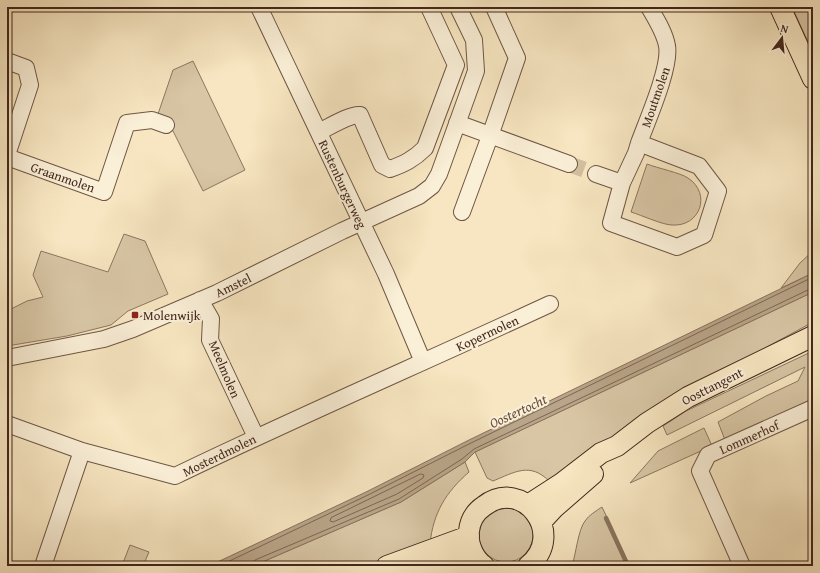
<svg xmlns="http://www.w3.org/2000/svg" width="820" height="573" viewBox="0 0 820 573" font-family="'Gentium Book Plus',serif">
	<rect width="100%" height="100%" fill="#f7e6c1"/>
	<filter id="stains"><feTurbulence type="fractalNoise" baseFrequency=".005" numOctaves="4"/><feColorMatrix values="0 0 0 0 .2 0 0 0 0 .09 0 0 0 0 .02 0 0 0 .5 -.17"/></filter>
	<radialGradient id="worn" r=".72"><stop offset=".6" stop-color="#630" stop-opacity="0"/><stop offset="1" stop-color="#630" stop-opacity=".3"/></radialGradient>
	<path fill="#d8c6a5" stroke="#8d7660" d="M792 7H813V53Z
		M193 61 245 170 203 191 169 123 157 117 173 70Z
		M647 164C657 168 681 173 688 178 712 194 700 227 672 225 663 225 641 215 631 212Z
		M124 234 145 241 168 294 128 311 111 325 67 336 7 346V311L27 301 43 297 33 275 41 251 108 272Z
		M813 251V273L781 288 800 263Z
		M813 292V322L739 362 619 433 549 481C530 462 515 472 493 481L487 478 475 452Z
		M813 351V400L725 440 718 422 766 396 798 381 805 367 667 435 663 426 686 411Z
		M704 428 712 446 630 483 658 451Z
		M465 462 469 472C446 492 433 513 430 544L405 554 365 566H253L401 502Z
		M602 507 630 566H572C576 554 578 530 585 521 589 515 596 511 602 507Z
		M479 535a27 27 0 1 1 54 0a27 27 0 1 1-54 0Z
		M130 545 149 552 143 566H130L123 563Z"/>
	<path fill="#b9a589" stroke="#89735d" d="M813 273V292L475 452 465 462 401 502 253 566H209L366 492 469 440Z"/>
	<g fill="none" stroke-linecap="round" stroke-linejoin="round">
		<path stroke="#7e6652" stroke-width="1" d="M421 474 424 475 423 478 397 494 333 522 330 521 331 518Z
			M219 566 368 495 471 443 813 277
			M253 566V563L255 560 399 499 462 459 474 449 810 289 813 288"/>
		<path stroke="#89735d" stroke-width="4.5" d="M606 518 628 566"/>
		<path stroke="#d3c0a0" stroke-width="16" stroke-dasharray="16 8" stroke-linecap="butt" d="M569 164 596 174"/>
		<defs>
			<path id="minor" d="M259 7 386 274 423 362
				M7 61 26 68 30 85 7 155
				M457 123 569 164
				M319 132C329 127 350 114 360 115L382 165 390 169C404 164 414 159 425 148L456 65 429 7
				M639 143 699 166 718 191 704 235 677 247 611 223 622 183 636 153 639 143C647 121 671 67 667 46 665 33 656 19 649 7
				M7 157 104 192 127 123 152 120 166 125
				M596 174 622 183
				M462 212 490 136 517 58 494 7
				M200 300 211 319 210 340 256 437
				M7 358 104 339 133 329 217 293 342 231 419 196 432 186 439 174 476 71 474 40 458 7
				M7 424 82 451 175 476C299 416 425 362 550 304
				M43 566 82 451
				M742 566 700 471 708 455 813 408"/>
			<path id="major" d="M780 7 813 79
				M528 505 562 483 601 453 617 446 647 423 688 397 813 336
				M541 522 554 508 593 474
				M387 566 469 536
				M429 566 474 555
				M484 566C474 559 467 544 469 531 470 521 475 512 484 506 522 476 568 534 528 566"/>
		</defs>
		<use href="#minor" stroke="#6f5745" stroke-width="18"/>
		<use href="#major" stroke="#42271c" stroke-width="22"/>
		<use href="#minor" stroke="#faefd7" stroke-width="16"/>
		<use href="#major" stroke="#f7e6c1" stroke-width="20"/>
	</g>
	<rect fill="#8f2418" stroke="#faefd7" stroke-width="1.5" x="131" y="311" width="8" height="8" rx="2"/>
	<g text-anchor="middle" stroke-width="4" stroke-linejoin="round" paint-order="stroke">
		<g font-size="13" fill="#42271c" stroke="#faefd7">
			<text transform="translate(655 97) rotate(-71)" y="5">Moutmolen</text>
			<text transform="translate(63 177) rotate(19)" y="5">Graanmolen</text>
			<text transform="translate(343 184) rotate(65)" y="5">Rustenburgerweg</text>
			<text transform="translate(233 285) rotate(-26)" y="5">Amstel</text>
			<text transform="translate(487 333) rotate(-25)" y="5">Kopermolen</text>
			<text transform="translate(225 369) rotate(67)" y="5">Meelmolen</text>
			<text transform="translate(712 386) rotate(-27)" y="5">Oosttangent</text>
			<text transform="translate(749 437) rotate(-24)" y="5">Lommerhof</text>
			<text transform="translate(219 455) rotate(-26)" y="5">Mosterdmolen</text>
		</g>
		<g font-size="13" fill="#42271c" stroke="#faefd7" text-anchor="start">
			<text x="143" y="320">Molenwijk</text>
		</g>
		<g font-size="14" font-style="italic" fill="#664d3d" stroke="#faefd7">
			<text transform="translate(518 411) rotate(-25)" y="5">Oostertocht</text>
		</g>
	</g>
	<rect width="820" height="573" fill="none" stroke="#f7e6c1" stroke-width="24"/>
	<rect x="8" y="8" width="804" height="557" fill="none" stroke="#42271c" stroke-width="2"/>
	<rect x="12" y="12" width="796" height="549" fill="none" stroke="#42271c"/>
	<g transform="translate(782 38) rotate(16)" stroke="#faefd7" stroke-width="3" paint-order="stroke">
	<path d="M0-3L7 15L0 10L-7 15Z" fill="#42271c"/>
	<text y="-6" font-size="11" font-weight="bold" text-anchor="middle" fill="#42271c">N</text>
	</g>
	<rect width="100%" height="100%" filter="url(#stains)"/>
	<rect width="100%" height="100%" fill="url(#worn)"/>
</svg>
